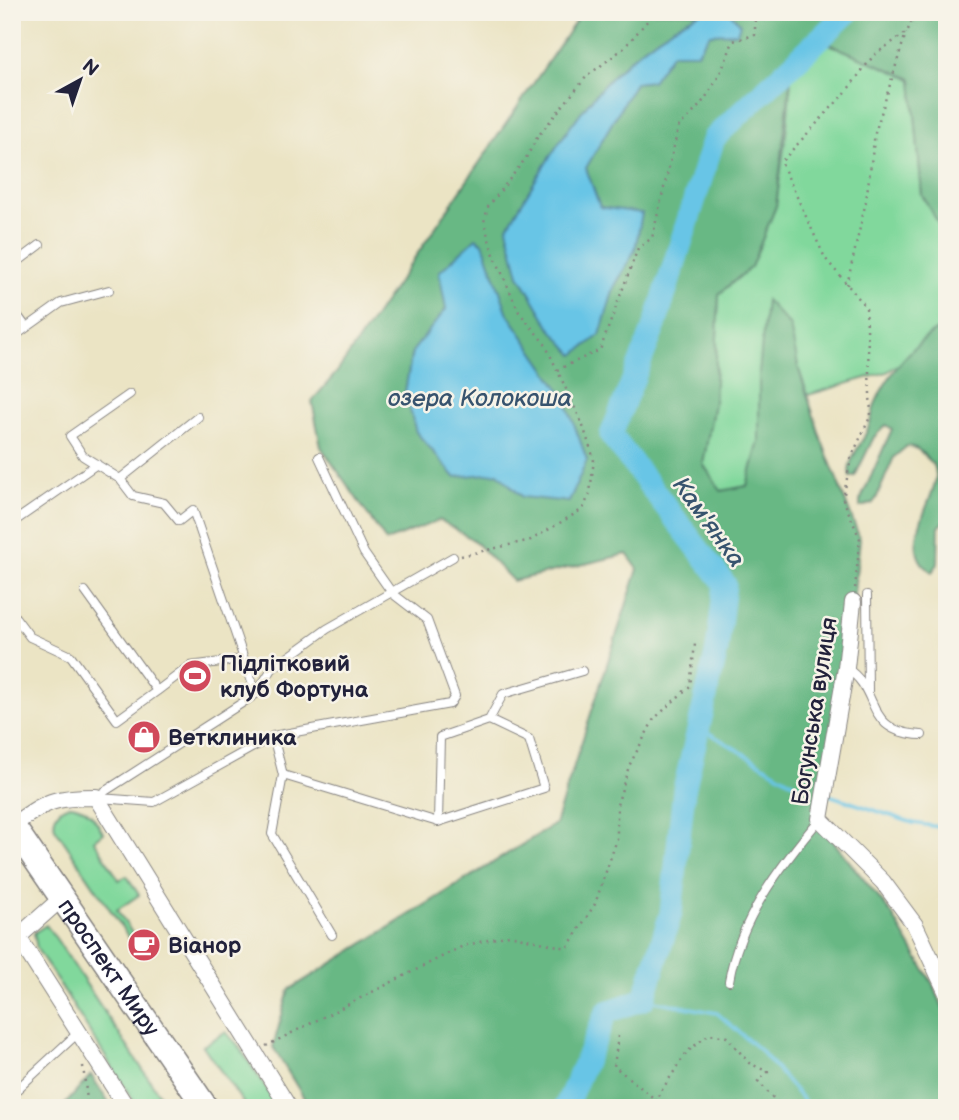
<svg xmlns="http://www.w3.org/2000/svg" width="959" height="1120" viewBox="0 0 959 1120" font-family="'Balsamiq Sans',sans-serif">
	<rect width="100%" height="100%" fill="#f7f3e8"/>
	<filter id="ink" filterUnits="userSpaceOnUse"><feTurbulence type="fractalNoise" baseFrequency=".0143" numOctaves="2"/><feDisplacementMap in="SourceGraphic" scale="14" xChannelSelector="R" yChannelSelector="G"/><feConvolveMatrix kernelMatrix="1 2 1 2 8 2 1 2 1" color-interpolation-filters="sRGB"/></filter>
	<filter id="wash" filterUnits="userSpaceOnUse"><feTurbulence type="fractalNoise" baseFrequency=".00686" numOctaves="4" result="noise"/><feDisplacementMap in="SourceGraphic" scale="28" xChannelSelector="R" yChannelSelector="G"/><feGaussianBlur stdDeviation="1.57" result="paint"/><feColorMatrix in="noise" values="0 0 0 0 0 0 0 0 0 0 0 0 0 0 0 0 0 1.4 0 .05"/><feComposite in="paint" operator="in"/></filter>
	<g filter="url(#wash)">
		<rect width="100%" height="100%" fill="#ebe4c4"/>
		<path fill="#81d89c" stroke="#527d6c" stroke-width="2" d="M820 40 912 79 922 195 947 238V345L930 344 887 372 808 395 799 370 759 373V441L747 486 721 491 703 464 714 403 719 294 751 267 776 206 787 127 792 68Z
			M72 805C89 808 95 818 103 833L94 840 119 880 127 876 139 895 117 910 136 939 132 942 55 828C52 816 60 806 72 805Z
			M46 925 57 940 168 1108H138L37 949 34 933Z
			M225 1032 237 1044 279 1108H247L203 1046Z"/>
		<path fill="#68b884" stroke="#456d60" stroke-width="2" d="M582 12H947V238L922 195 912 79 820 40 792 68 776 206 751 267 719 294 714 403 703 464 721 491 747 486 759 441V373L766 300 790 326 799 370 822 441 860 539 853 602 820 819 836 845 891 913 934 986 947 1017V1108H310L273 1047 289 990 555 824 638 569 627 554 513 581 473 540 440 520 386 541 321 447 312 401 337 372Z
			M939 329H947V519L939 527 938 564 932 572C895 549 936 500 936 475 936 466 931 462 925 456 920 450 915 446 907 446L894 457 876 499 872 504 860 507V501L892 429 886 425 874 437 855 476 850 477C846 461 860 447 866 433 871 423 872 412 876 402 887 376 914 342 939 329Z
			M91 1075 112 1108H62Z"/>
		<path fill="#68c5e6" stroke="#457490" stroke-width="2" d="M702 12H730L740 24 737 33 710 34 697 53H672L652 81 635 83 586 168 600 207 642 213 635 250 614 288 600 335 574 355 551 329 519 275 507 228C558 141 606 56 702 12Z
			M476 238 483 243 508 314 564 396 587 460 569 502 522 497 498 473 455 477 416 432 405 392 412 352 446 309 439 272Z"/>
		<g fill="none" stroke-linecap="round" stroke-linejoin="round">
			<path stroke="#68c5e6" stroke-width="3.5" d="M699 727 802 788
				M829 795 913 823 945 828
				M644 999 717 1013 762 1052 810 1108"/>
			<path stroke="#68c5e6" stroke-width="23" d="M565 1108 607 1012 644 999 671 913 684 790 717 650 725 584 611 435 655 325 714 138 848 12"/>
		</g>
	</g>
	<g filter="url(#ink)">
		<g fill="none" stroke-linecap="round" stroke-linejoin="round">
			<defs>
				<path id="service" d="M12 266 40 245
					M12 308 26 327
					M12 338 61 303 109 290
					M198 417 120 479 133 496 164 503 179 521 193 510 256 694
					M120 479 83 456 70 436 130 394
					M12 523 97 464
					M867 595 868 691
					M12 613 30 637 71 656 117 720 157 691 85 591
					M846 668C883 691 861 732 922 735
					M157 691 190 666 244 659
					M489 720 503 694 582 671
					M273 736 283 775 272 834 332 935
					M283 775 438 822 544 788 529 739 489 720 440 737 438 822
					M96 797 256 694 272 669 327 629 453 557
					M99 798 154 802 273 736 450 704 455 696 427 620 392 593 364 553 319 457
					M729 981C739 920 780 866 820 819
					M12 1094 79 1032"/>
				<path id="minor" d="M853 602 846 668 820 819 883 882 915 925 947 993
					M13 825C47 801 53 797 96 797L289 1108
					M62 898 18 937 127 1108"/>
				<g id="primary">
					<path id="s1" d="M12 825 206 1108"/>
				</g>
			</defs>
			<use href="#service" stroke="#868380" stroke-width="10"/>
			<use href="#minor" stroke="#868380" stroke-width="18"/>
			<use href="#primary" stroke="#868380" stroke-width="27"/>
			<path stroke="#868380" stroke-width="2.5" stroke-dasharray="2 5" stroke-linecap="butt" d="M847 285 866 201 875 133 906 33
				M557 370 600 350 638 248 652 238 679 125C706 106 723 71 733 41L755 35V12
				M461 556 531 540 583 509 590 493 594 459 582 423 545 344 519 312 492 250 484 222 488 207 526 158 538 136 587 76 624 48 655 12
				M855 588 860 539 843 499 851 458 871 415 866 307 825 258 781 162 845 93 874 55 907 32 916 12
				M618 1036 614 1066 656 1100
				M266 1046 463 946 509 935 567 948 595 904 617 839V805L629 766 654 719 690 686 695 644
				M83 1066 88 1108
				M650 1108 687 1052 709 1034 727 1037 749 1063 768 1072 758 1081 782 1108"/>
			<use href="#service" stroke="#fff" stroke-width="8"/>
			<use href="#minor" stroke="#fff" stroke-width="16"/>
			<use href="#primary" stroke="#fff" stroke-width="24"/>
		</g>
	</g>
	<defs>
		<symbol id="stadium-disc" viewBox="-11 -11 22 22"><circle r="9.5" fill="#d1495b" stroke="#f7f3e8"/><path d="M0-5a6.5 5 0 1 0 0 10a6.5 5 0 1 0 0-10ZM-3.5-1.8h7v3.6h-7Z" fill="#fff"/></symbol>
		<symbol id="shop-disc" viewBox="-11 -11 22 22"><circle r="9.5" fill="#d1495b" stroke="#f7f3e8"/><path d="M-5-2.5h2.3a2.7 3.5 0 0 1 5.4 0H5L5.5 6h-11ZM-1.5-2.5h3a1.5 2.3 0 0 0-3 0Z" fill="#fff"/></symbol>
		<symbol id="cafe-disc" viewBox="-11 -11 22 22"><circle r="9.5" fill="#d1495b" stroke="#f7f3e8"/><path d="M-5.5-4.5H6V0H3Q3 3.5 0 3.5H-2.5Q-5.5 3.5-5.5 0ZM3-3.2v2h1.7v-2ZM-6 4.5H4V6H-6Z" fill="#fff"/></symbol>
	</defs>
	<g fill-rule="evenodd">
		<use href="#stadium-disc" x="176" y="657" width="38" height="38"/>
		<use href="#shop-disc" x="125" y="718" width="38" height="38"/>
		<use href="#cafe-disc" x="125" y="926" width="38" height="38"/>
	</g>
	<g text-anchor="middle" stroke-width="5" stroke-linejoin="round" paint-order="stroke">
		<g font-size="23" font-weight="bold" fill="#22223b" stroke="#f7f3e8" text-anchor="start">
			<text x="220" y="671">Підлітковий<tspan x="220" dy="26">клуб Фортуна</tspan></text>
			<text x="168" y="745">Ветклиника</text>
			<text x="168" y="953">Віанор</text>
		</g>
		<g font-size="23" fill="#22223b" stroke="#f7f3e8">
			<text transform="translate(814 711) rotate(-81)" y="8">Богунська вулиця</text>
			<text dy="8" stroke="none"><textPath href="#s1" startOffset="172">проспект Миру</textPath></text>
		</g>
		<g font-size="24" font-style="italic" fill="#37536e" stroke="#f7f3e8">
			<text x="480" y="406">озера Колокоша</text>
			<text transform="translate(709 522) rotate(54)" y="8">Кам'янка</text>
		</g>
	</g>
	<rect width="959" height="1120" fill="none" stroke="#f7f3e8" stroke-width="42"/>
	<g transform="translate(80 80) rotate(40)" stroke="#f7f3e8" stroke-width="5" paint-order="stroke">
	<path d="M0-5L12 26L0 18L-12 26Z" fill="#22223b"/>
	<text y="-10" font-size="19" font-weight="bold" text-anchor="middle" fill="#22223b">N</text>
	</g>
</svg>
